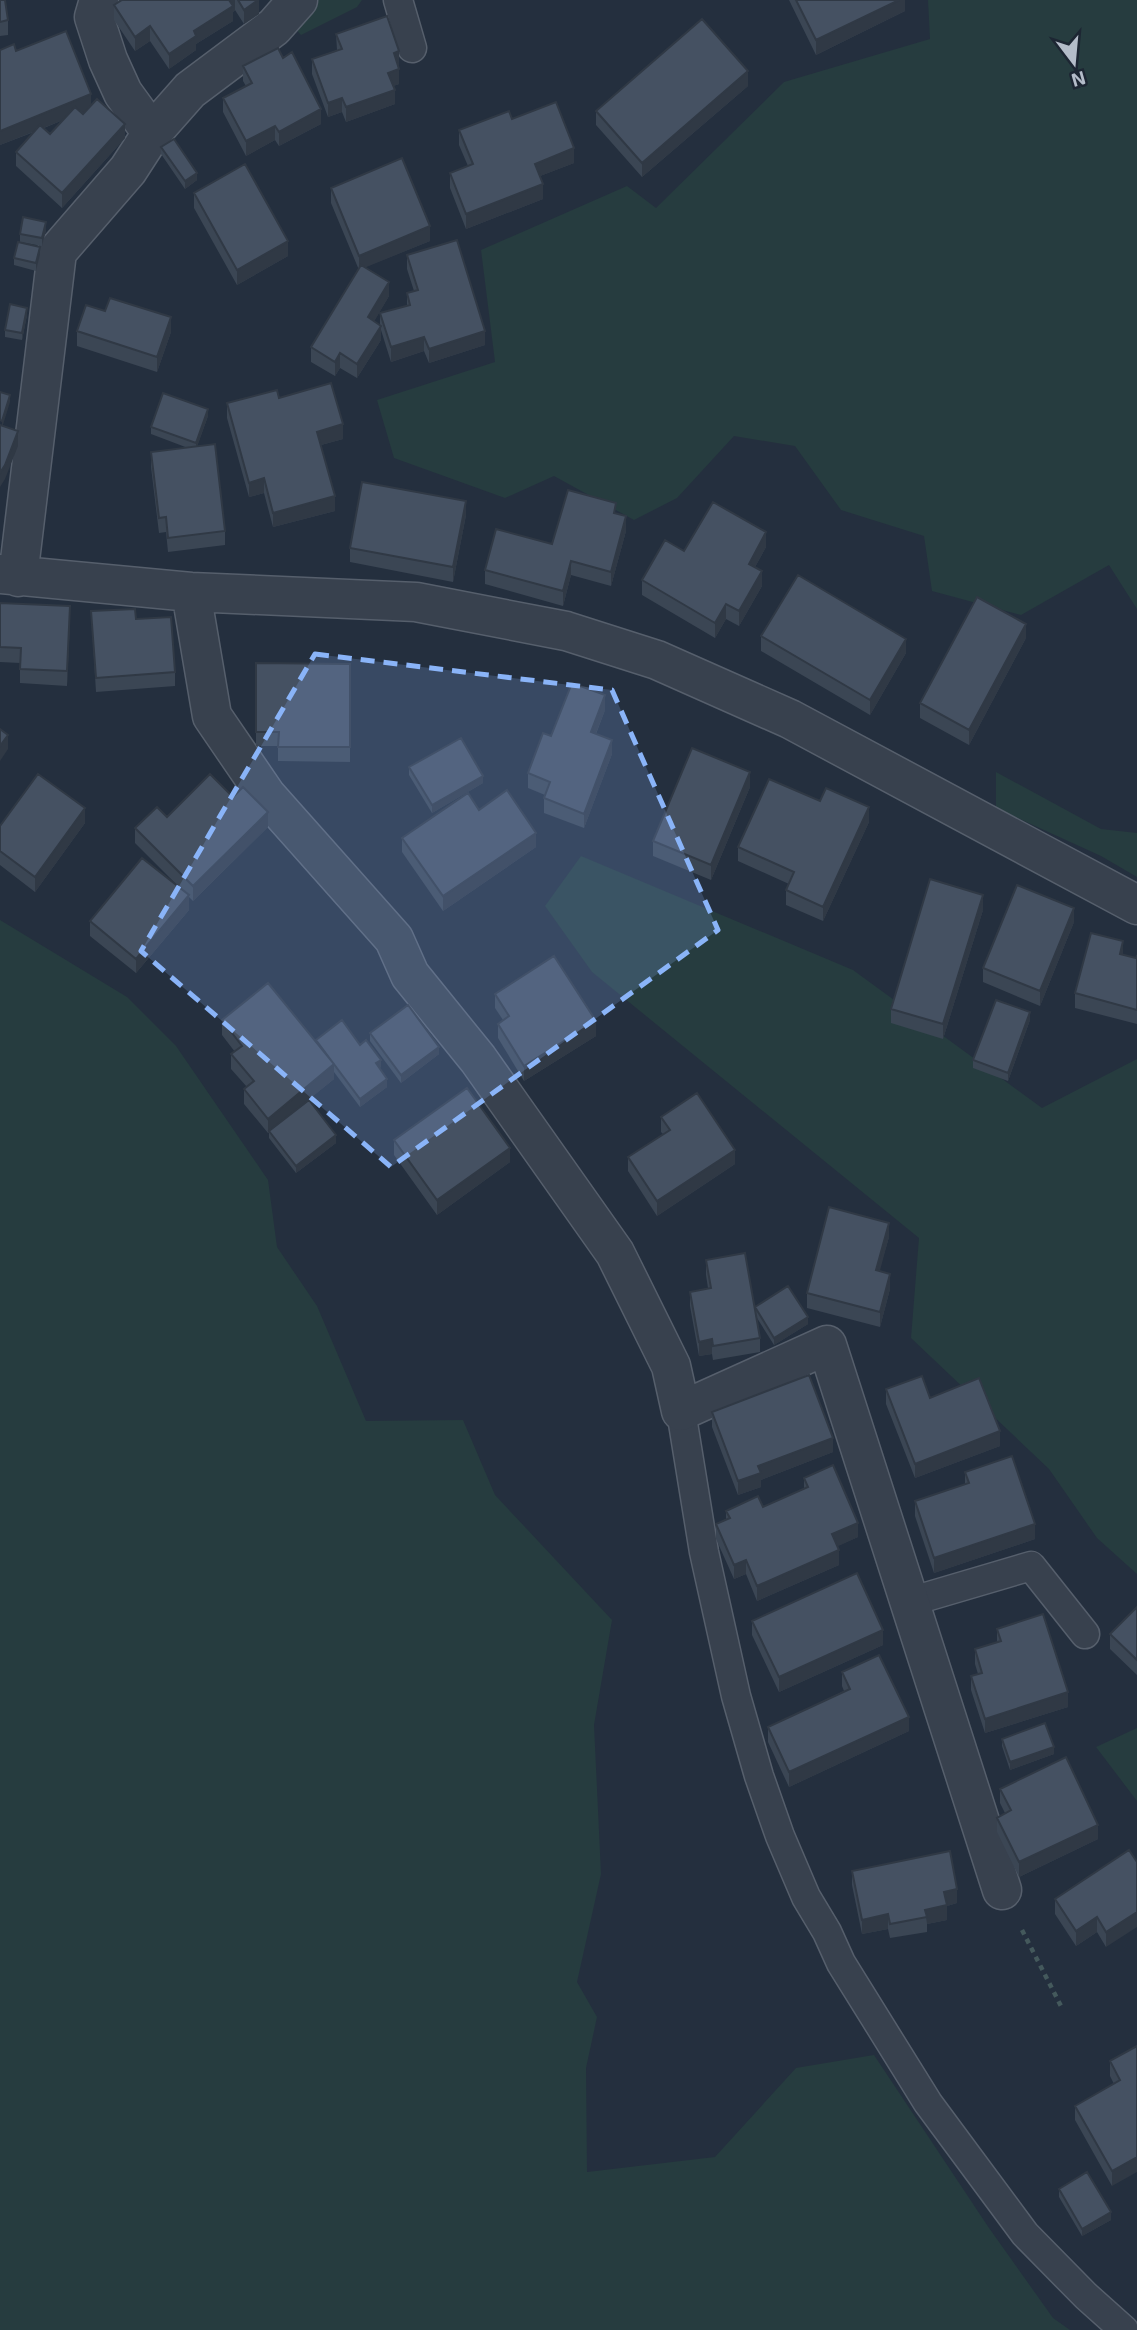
<svg xmlns="http://www.w3.org/2000/svg" width="1137" height="2330" viewBox="0 0 1137 2330" font-family="'Exo 2',sans-serif">
	<rect width="100%" height="100%" fill="#242f3e"/>
	<path fill="#263c3f" d="M269 0H362L357 7 301 35Z
		M928 0H1137V609L1109 565 1021 615 932 591 924 536 841 510 795 446 734 436 677 498 634 520 554 476 505 498 394 458 377 400 495 362 481 250 627 186 656 208 784 82 930 39Z
		M996 772 1101 829 1137 833V877L1101 856 996 808Z
		M581 856 853 970 1042 1108 1137 1059V1574L1097 1538 1049 1469 911 1338 919 1238 592 972 545 906Z
		M0 920 127 997 176 1046 268 1180 277 1247 317 1306 366 1421 463 1420 495 1495 612 1620 594 1725 601 1874 577 1982 597 2017 586 2068 587 2172 715 2157 796 2068 874 2055 989 2228 1053 2318 1070 2330H0Z
		M1137 1728V1801L1096 1747Z"/>
	<g fill="none" stroke-linecap="round" stroke-linejoin="round">
		<defs>
			<path id="service" d="M398 0 412 48
				M681 1411 704 1552 736 1696 759 1776 780 1836 806 1897 827 1932 841 1963 928 2103 1025 2234 1086 2296 1124 2330
				M909 1602 1031 1566 1085 1634"/>
			<path id="minor" d="M99 0 94 17 108 60 123 93 152 133
				M0 574 191 592 416 602 566 631 657 660 790 719 1137 905
				M18 577 57 252 128 170 152 133 190 90 274 27 298 0
				M191 592 212 716 266 795 394 939 410 975 478 1059 615 1253 671 1366 681 1411 827 1345 1002 1890"/>
		</defs>
		<use href="#service" stroke="#565f6c" stroke-width="31"/>
		<use href="#minor" stroke="#565f6c" stroke-width="41"/>
		<path stroke="#44595c" stroke-width="4.5" stroke-dasharray="5 5" stroke-linecap="butt" d="M1022 1930 1063 2010"/>
		<use href="#service" stroke="#38414e" stroke-width="28"/>
		<use href="#minor" stroke="#38414e" stroke-width="38"/>
	</g>
	<path fill="#3b4654" fill-rule="evenodd" d="M0 0 8 20V35L0 36Z
		M122 0H259V14L244 24 235 10 233 12V21L196 44V50L169 69 150 41 135 51 114 20V5Z
		M789 0H905V11L816 55Z
		M336 34 399 66V84L393 86 395 104 346 122 342 112 328 117 312 74V59L337 50Z
		M0 50 16 51 91 105 125 138 62 208 16 166V152L34 132 0 145ZM63 120 50 134 44 128Z
		M283 58 321 124 279 146 275 140 246 156 223 112V98L246 86 243 81V66Z
		M748 86 642 177 596 125V111Z
		M512 119 574 163 540 176 543 199 466 229 450 188V173L468 166 459 145V130Z
		M161 147 197 180 185 189 161 154Z
		M331 188 430 241 365 267 389 296 374 321 380 325V313L407 306V293L414 291 407 269V255L485 345 429 363 424 351 391 362 381 330V340L357 378 340 368 335 376 311 362V347L359 270 331 203Z
		M194 193 288 256 237 285 194 208Z
		M46 230 42 246 20 242V234Z
		M40 255 36 271 14 265V258Z
		M105 311 171 332 157 372 77 346V331Z
		M27 315 22 340 5 337V330Z
		M279 398 343 439 321 445 335 511 273 527 264 493 249 497 227 418V403Z
		M208 416 197 446 225 531V545L168 552 166 532 159 533 151 467V452L188 448 151 434V427Z
		M616 513 626 531 611 586 571 575 563 606 485 584V570L552 544Z
		M466 515 453 582 350 562V548Z
		M766 547 755 567 762 586 739 626 726 619 715 638 642 595V580L684 551Z
		M0 603 70 621 67 686 20 683V663L0 662Z
		M91 611 136 619 175 672V686L96 692Z
		M761 636 906 653 870 715 761 651Z
		M1026 638 969 745 920 718V703Z
		M256 663 350 664V762L278 761V746H256Z
		M605 710 596 734 612 754 584 828 544 813V798L545 795 528 788V773L551 736Z
		M409 767 483 783 432 813 409 775Z
		M750 787 711 880 653 856V841Z
		M233 797 268 827 193 901 189 897V910L136 973 90 936V921L181 889 135 843V828Z
		M820 801 869 822 823 921 786 905V890L789 884 738 861V847Z
		M479 810 536 847 443 911 402 852V838Z
		M85 823 35 892 0 865V826Z
		M983 910 943 1039 891 1023V1009Z
		M1074 922 1040 1006 983 982V968Z
		M1123 955 1136 958 1137 955V1024L1075 1008V993Z
		M495 994 596 1036 524 1081 498 1038V1024L503 1020 495 1008Z
		M222 1020 316 1042V1040L360 1045 381 1067 379 1068 387 1087 360 1107 334 1072V1079L304 1103 336 1143 296 1173 269 1138V1133H268L244 1104V1089L247 1087 231 1069V1054L235 1052 222 1035Z
		M1030 1020 1008 1081 973 1068V1060Z
		M370 1033 439 1054 401 1083 370 1041Z
		M661 1117 735 1164 657 1216 628 1171V1157L663 1134 661 1132Z
		M394 1140 510 1162 437 1215 394 1155Z
		M889 1237 879 1271 890 1289 880 1327 807 1308V1293Z
		M706 1260 755 1307 808 1324 774 1345 757 1318 760 1338V1352L713 1360 712 1354 699 1356 690 1306V1292L708 1288 706 1275Z
		M886 1389 930 1398 1000 1446 915 1478 886 1404Z
		M712 1412 833 1452 761 1480V1487L738 1495 712 1427Z
		M965 1472 1035 1539 934 1573 915 1516V1501L965 1485Z
		M804 1478 858 1537 837 1546 839 1565 757 1601 746 1574 734 1579 716 1539V1524L726 1519V1511L763 1507 804 1489Z
		M1137 1607V1675L1110 1649V1634Z
		M752 1621 883 1645 779 1692 752 1635Z
		M997 1629 1068 1707 985 1733 971 1690V1676L978 1674 975 1664V1649L997 1642Z
		M842 1672 909 1731 789 1787 768 1742V1727L844 1691 842 1686Z
		M1002 1739 1054 1754 1010 1770 1002 1746Z
		M1000 1789 1098 1839 1019 1877 997 1832V1818L1005 1813 1000 1803Z
		M1137 1862 1106 1947 1097 1932 1076 1946 1055 1914V1899Z
		M852 1871 957 1903 947 1906V1920L927 1924V1932L890 1938 888 1929 862 1934 852 1885Z
		M1137 2046 1112 2186 1075 2120V2106L1114 2084 1110 2076V2061Z
		M1059 2189 1111 2220 1082 2236 1059 2197Z"/>
	<path fill="#303945" d="M229 0H235V10L233 12V21L196 44V50L169 69V54Z
		M259 0V14L244 24V10Z
		M899 0H905V11L816 55V40Z
		M150 26V41L135 51V37Z
		M399 51V66L394 67V53Z
		M399 69V84L388 88V73Z
		M748 71V86L642 177V163Z
		M395 90V104L346 122V107Z
		M91 94V109L0 145V131Z
		M342 98V112L328 117V103Z
		M321 109V124L279 146V132Z
		M125 124V138L62 208V193Z
		M275 126V140L246 156V141Z
		M574 148V163L535 178V164Z
		M197 173V180L185 189V181Z
		M543 184V199L466 229V214Z
		M46 222V230L42 246V238Z
		M430 226V241L359 270V256Z
		M288 241V256L237 285V270Z
		M40 247V255L36 271V263Z
		M389 282V296L368 332V317Z
		M27 308V315L22 340V333Z
		M171 317V332L157 372V357Z
		M381 326V340L357 378V364Z
		M485 331V345L429 363V349Z
		M424 337V351L391 362V347Z
		M340 353V368L335 376V362Z
		M10 395V402L2 428V421Z
		M208 409V416L196 450V443Z
		M343 424V439L317 446V432Z
		M18 431V446L5 479 0 487V473Z
		M264 478V493L249 497V483Z
		M335 496V511L273 527V513Z
		M466 501V515L453 582V567Z
		M626 516V531L611 586V572Z
		M766 532V547L749 578V564Z
		M571 561V575L563 606V591Z
		M762 571V586L739 626V611Z
		M726 604V619L715 638V623Z
		M70 606V621L67 686V671Z
		M1026 624V638L969 745V730Z
		M906 639V653L870 715V700Z
		M605 695V710L591 746V732Z
		M8 735V749L0 761V746Z
		M612 740V754L584 828V814Z
		M750 772V787L711 880V865Z
		M483 776V783L432 813V805Z
		M869 807V822L823 921V907Z
		M85 808V823L35 892V877Z
		M268 812V827L193 901V886Z
		M536 833V847L443 911V896Z
		M189 895V910L136 973V959Z
		M983 895V910L943 1039V1024Z
		M1074 908V922L1040 1006V991Z
		M1123 941V956L1120 954Z
		M1030 1012V1020L1008 1081V1073Z
		M596 1021V1036L524 1081V1066Z
		M439 1047V1054L401 1083V1075Z
		M381 1060V1067L376 1071V1063Z
		M334 1064V1079L268 1133V1119Z
		M387 1079V1087L360 1107V1099Z
		M336 1135V1143L296 1173V1166Z
		M510 1148V1162L437 1215V1200Z
		M735 1150V1164L657 1216V1201Z
		M889 1223V1237L876 1285V1270Z
		M890 1274V1289L880 1327V1312Z
		M808 1317V1324L774 1345V1338Z
		M712 1339V1354L699 1356V1342Z
		M1000 1431V1446L915 1478V1464Z
		M833 1438V1452L761 1480V1487L738 1495V1481L758 1466Z
		M858 1523V1537L832 1549V1534Z
		M1035 1524V1539L934 1573V1558Z
		M839 1550V1565L757 1601V1586Z
		M746 1560V1574L734 1579V1565Z
		M883 1630V1645L779 1692V1677Z
		M1068 1692V1707L985 1733V1719Z
		M909 1717V1731L789 1787V1772Z
		M1054 1747V1754L1010 1770V1762Z
		M1098 1825V1839L1019 1877V1862Z
		M957 1889V1903L947 1906V1920L927 1924 925 1910 944 1892Z
		M1137 1912V1927L1106 1947V1932Z
		M888 1914V1929L862 1934V1920Z
		M1097 1917V1932L1076 1946V1931Z
		M1137 2157V2172L1112 2186V2171Z
		M1111 2212V2220L1082 2236V2229Z"/>
	<path fill="#455162" stroke="#303945" stroke-width="2" d="M0 0H5L8 20 0 22Z
		M122 0H229L233 6 194 31 196 36 169 54 150 26 135 37 114 5Z
		M238 0H258L244 10Z
		M796 0H899L816 40Z
		M387 16 399 51 394 53 399 69 388 73 395 90 346 107 342 98 328 103 312 59 342 49 336 34Z
		M702 19 748 71 642 163 596 111Z
		M66 31 91 94 0 131V50L14 44 16 51Z
		M278 48 283 58 292 52 321 109 279 132 275 126 246 141 223 98 252 83 243 66Z
		M97 99 125 124 62 193 16 152 40 125 50 134 75 107 83 114Z
		M556 102 574 148 535 164 543 184 466 214 450 173 473 164 459 130 509 111 512 119Z
		M174 139 197 173 185 181 161 147Z
		M402 158 430 226 359 256 331 188Z
		M245 164 288 241 237 270 194 193Z
		M23 217 46 222 42 238 20 234Z
		M457 240 485 331 429 349 424 337 391 347 380 313 410 305 407 293 418 290 407 255Z
		M18 242 40 247 36 263 14 258Z
		M361 265 389 282 368 317 381 326 357 364 340 353 335 362 311 347Z
		M110 298 171 317 157 357 77 331 86 305 105 311Z
		M10 304 27 308 22 333 5 330Z
		M331 383 343 424 317 432 335 496 273 513 264 478 249 483 227 403 277 390 279 398Z
		M0 392 10 395 2 421 0 420Z
		M163 393 208 409 196 443 151 427Z
		M0 425 18 431 5 465 0 473Z
		M215 444 225 531 168 538 166 517 159 518 151 452Z
		M362 482 466 501 453 567 350 548Z
		M568 490 616 503 614 513 626 516 611 572 571 561 563 591 485 570 496 529 552 544Z
		M713 502 766 532 749 564 762 571 739 611 726 604 715 623 642 580 665 540 684 551Z
		M798 575 906 639 870 700 761 636Z
		M977 597 1026 624 969 730 920 703Z
		M0 603 70 606 67 671 20 669 21 648 0 647Z
		M135 609 136 619 171 617 175 672 96 678 91 611Z
		M256 663 350 664V747H278L279 732H256Z
		M572 683 605 695 591 732 612 740 584 814 544 798 550 782 528 773 543 733 551 736Z
		M0 729 8 735 0 746Z
		M461 738 483 776 432 805 409 767Z
		M692 748 750 772 711 865 653 841Z
		M38 774 85 808 35 877 0 851V826Z
		M210 774 233 797 243 787 268 812 193 886 135 828 157 807 167 817Z
		M769 779 820 801 826 788 869 807 823 907 786 890 794 872 738 847Z
		M507 790 536 833 443 896 402 838 468 793 479 810Z
		M142 858 189 895 136 959 90 921Z
		M930 879 983 895 943 1024 891 1009Z
		M1017 885 1074 908 1040 991 983 968Z
		M1091 933 1123 941 1120 954 1136 958 1137 955V1010L1075 993Z
		M554 956 596 1021 524 1066 498 1024 509 1016 495 994Z
		M268 983 334 1064 268 1119 244 1089 254 1081 231 1054 242 1046 222 1020Z
		M996 1000 1030 1012 1008 1073 973 1060Z
		M408 1005 439 1047 401 1075 370 1033Z
		M342 1020 360 1045 366 1040 381 1060 376 1063 387 1079 360 1099 316 1040Z
		M467 1088 510 1148 437 1200 394 1140Z
		M697 1093 735 1150 657 1201 628 1157 670 1130 661 1117Z
		M309 1100 336 1135 296 1166 269 1131Z
		M829 1207 889 1223 876 1270 890 1274 880 1312 807 1293Z
		M745 1253 760 1338 713 1346 712 1339 699 1342 690 1292 711 1288 706 1260Z
		M788 1286 808 1317 774 1338 755 1307Z
		M809 1375 833 1438 758 1466 761 1473 738 1481 712 1412Z
		M922 1376 930 1398 979 1378 1000 1431 915 1464 886 1389Z
		M1012 1456 1035 1524 934 1558 915 1501 969 1483 965 1472Z
		M833 1465 858 1523 832 1534 839 1550 757 1586 746 1560 734 1565 716 1524 730 1518 726 1511 758 1496 763 1507 808 1487 804 1478Z
		M857 1573 883 1630 779 1677 752 1621Z
		M1137 1607V1660L1110 1634Z
		M1043 1614 1068 1692 985 1719 971 1676 982 1673 975 1649 1001 1641 997 1629Z
		M879 1655 909 1717 789 1772 768 1727 850 1689 842 1672Z
		M1045 1723 1054 1747 1010 1762 1002 1739Z
		M1066 1757 1098 1825 1019 1862 997 1818 1011 1810 1000 1789Z
		M1129 1850 1137 1862V1912L1106 1932 1097 1917 1076 1931 1055 1899Z
		M950 1851 957 1889 944 1892 947 1905 925 1910 927 1917 890 1924 888 1914 862 1920 852 1871Z
		M1137 2046V2157L1112 2171 1075 2106 1120 2080 1110 2061Z
		M1087 2172 1111 2212 1082 2229 1059 2189Z"/>
	<path fill="#8ab4f8" fill-opacity="0.2" stroke="#8ab4f8" stroke-width="5" stroke-dasharray="14 9" stroke-linejoin="round" d="M315 654 612 690 718 930 391 1167 141 951Z"/>
	<g transform="translate(1074 63) rotate(164)" stroke="#1d2633" stroke-width="5" paint-order="stroke">
	<path d="M0-5L12 26L0 18L-12 26Z" fill="#b4bcc9"/>
	<text y="-10" font-size="19" font-weight="bold" text-anchor="middle" fill="#b4bcc9">N</text>
	</g>
</svg>
